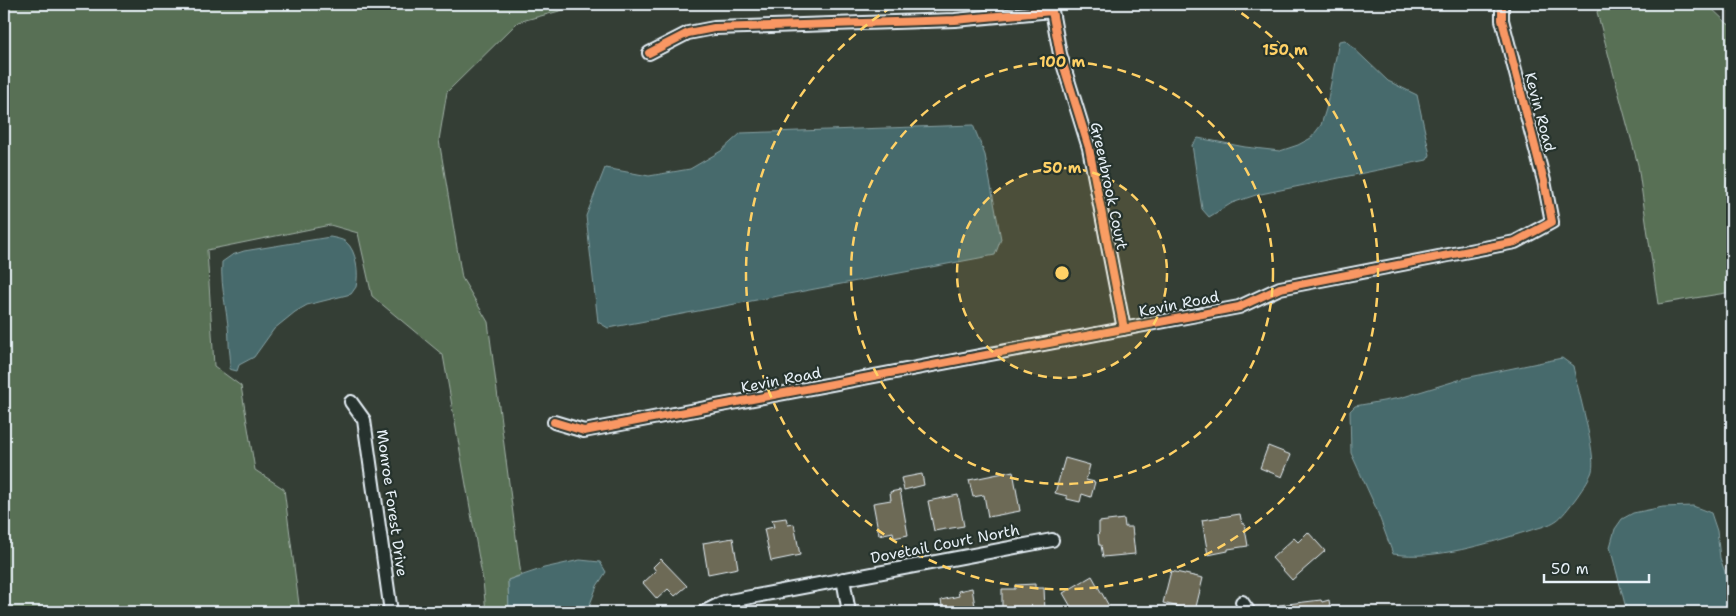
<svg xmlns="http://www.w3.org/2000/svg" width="1736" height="616" viewBox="0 0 1736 616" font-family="'Shantell Sans',sans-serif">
	<rect width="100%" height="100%" fill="#343e35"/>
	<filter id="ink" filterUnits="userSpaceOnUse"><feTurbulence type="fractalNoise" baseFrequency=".02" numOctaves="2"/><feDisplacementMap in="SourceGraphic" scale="10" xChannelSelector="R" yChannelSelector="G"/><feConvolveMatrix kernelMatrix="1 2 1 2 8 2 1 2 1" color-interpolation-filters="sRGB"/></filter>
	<g filter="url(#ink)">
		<path fill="#597055" stroke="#a0b0a6" d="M4 4H586L518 22 447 92 439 140 462 278 488 322 521 575 508 580 509 612H486L483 581 443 355 372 296 358 233 330 225 207 250 214 366 241 386 255 470 284 489 300 612H4Z
			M1602 4H1707L1728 24 1732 25V292L1658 304 1638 165 1597 12Z"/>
		<path fill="#476b6c" stroke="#87a1a4" d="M1345 40 1388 81 1417 95 1430 155 1427 160 1256 195 1232 203 1209 217 1202 209 1192 145 1198 138 1245 147 1280 151 1298 145 1311 138 1321 125 1326 109 1339 41Z
			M973 125 985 155 1001 239 995 255 608 328 598 322 586 216 605 168 649 176 690 169 721 151 741 133Z
			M330 237C335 238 342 239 346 242 357 251 359 274 356 287L351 294 307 305 295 312 274 329 254 357 239 365 237 371 229 369C232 359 229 353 229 343 229 316 220 289 222 262L232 255 244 251Z
			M1562 358 1573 366C1577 387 1597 455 1592 471 1590 480 1565 515 1557 520 1549 526 1537 528 1528 531 1487 544 1436 560 1393 554L1376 508 1351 453 1350 411 1355 406 1400 398 1465 378Z
			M1693 506 1711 513 1717 531 1720 558 1725 572 1732 612H1627L1610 547 1615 529 1622 519 1633 513 1663 507Z
			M580 560 600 562 606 572 597 586 587 612H509L508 580 544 568Z"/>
		<path fill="#6d6a56" stroke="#e8f1f8" d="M1268 446 1291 455 1282 477 1260 468Z
			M1065 458 1090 465 1086 480 1095 482 1091 497 1082 494 1080 502 1067 499V496L1055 493Z
			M1013 471 1020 511 988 517 984 495 973 497 969 480Z
			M922 474 924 485 904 490 901 478Z
			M900 490 908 535 894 538 893 532 879 535 873 503 891 500 890 492Z
			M958 495 964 526 934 531 928 501Z
			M1240 514 1242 524 1244 523 1248 546 1228 549V551L1208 555 1202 520Z
			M786 518 788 525 794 524 800 555 771 561 764 529 774 527 772 520Z
			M1124 519 1125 527H1132L1135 554 1103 557 1101 545H1099L1098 534 1099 533V522Z
			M1308 532 1325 551 1292 580 1272 558 1294 538 1298 542Z
			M733 538 738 568 708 574 703 543Z
			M661 559 687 586 675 596 668 589 657 599 643 583 656 571 653 567Z
			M1171 571 1203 578 1195 611 1163 603Z
			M1092 576 1109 606 1097 612H1074L1063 593Z
			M1035 584V588H1044L1045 612H1002V589H1015V585Z
			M972 588 976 612H943L941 600 959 596 958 591Z
			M1321 600 1322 602 1329 600 1331 612H1280L1279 605Z"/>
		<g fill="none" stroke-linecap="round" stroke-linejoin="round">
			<defs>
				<path id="minor" d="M649 53 688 33 714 28 955 20 1052 11 1060 54 1089 148 1124 329
					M351 402 364 420 391 612
					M554 422 584 431 1239 307 1280 288 1515 242 1552 222 1544 181 1502 20V4
					M843 579 849 612
					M1242 602 1249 612
					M704 612 724 602 1052 540"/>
			</defs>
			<use href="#minor" stroke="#e8f1f8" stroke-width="16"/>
			<use href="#minor" stroke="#26332d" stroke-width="12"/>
			<defs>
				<path id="cycleway" d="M649 53 688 33 714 28 955 20 1052 11 1060 54 1089 148 1124 329
					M554 422 584 431 1239 307 1280 288 1515 242 1552 222 1544 181 1502 20V4"/>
			</defs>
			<use href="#cycleway" stroke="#26332d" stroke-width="11"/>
			<use href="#cycleway" stroke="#f99763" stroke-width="8"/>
		</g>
	</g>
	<circle cx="1062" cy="273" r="105" fill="#ffd166" fill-opacity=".12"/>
	<g fill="none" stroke="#ffd166" stroke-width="2.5" stroke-dasharray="9 6">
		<circle cx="1062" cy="273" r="105"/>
		<circle cx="1062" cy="273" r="211"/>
		<path d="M1229 5A316 316 0 1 1 895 5"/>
	</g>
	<g text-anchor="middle" stroke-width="4.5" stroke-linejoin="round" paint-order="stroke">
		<g font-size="15" fill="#e8f1f8" stroke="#26332d">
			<text transform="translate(1540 112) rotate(75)" y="5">Kevin Road</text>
			<text transform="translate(1109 186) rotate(78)" y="5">Greenbrook Court</text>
			<text transform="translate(1179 304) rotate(-11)" y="5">Kevin Road</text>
			<text transform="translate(781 380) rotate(-11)" y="5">Kevin Road</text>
			<text transform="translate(392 503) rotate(82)" y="5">Monroe Forest Drive</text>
			<text transform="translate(945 544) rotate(-11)" y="5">Dovetail Court North</text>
		</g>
	</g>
	<circle cx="1062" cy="273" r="8" fill="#ffd166" stroke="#26332d" stroke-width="2.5"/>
	<g font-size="15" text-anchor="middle" font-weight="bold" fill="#ffd166" stroke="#26332d" stroke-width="4.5" stroke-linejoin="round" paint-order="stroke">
		<text x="1285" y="55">150 m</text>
		<text x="1062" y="67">100 m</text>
		<text x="1062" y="173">50 m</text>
	</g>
	<rect width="1736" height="616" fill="none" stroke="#26332d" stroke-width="20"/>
	<rect x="10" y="10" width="1716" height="596" fill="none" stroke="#e8f1f8" stroke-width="2" filter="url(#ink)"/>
	<path d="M1544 574v8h105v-8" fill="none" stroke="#e8f1f8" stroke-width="2.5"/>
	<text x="1551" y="574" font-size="15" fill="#e8f1f8" stroke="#26332d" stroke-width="4" paint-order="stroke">50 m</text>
</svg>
